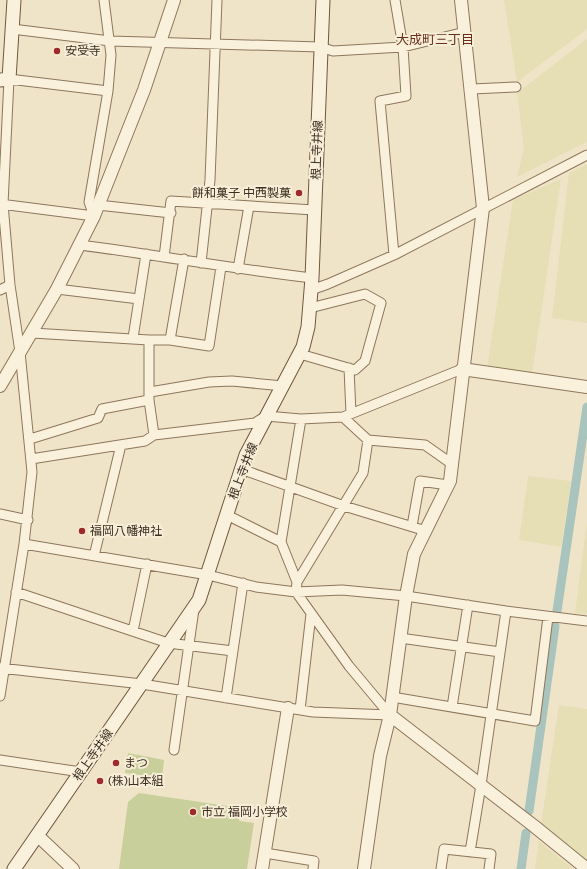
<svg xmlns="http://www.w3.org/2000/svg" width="587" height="869" viewBox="0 0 587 869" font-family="'Roboto Serif','Noto Sans JP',serif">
	<rect width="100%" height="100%" fill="#f0e4c8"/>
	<path fill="#e6deb5" d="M504 0H587V29L517 82Z
		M587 39V142L517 177 524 148 517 93Z
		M587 164V323L552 318 569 173Z
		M561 179 532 374 487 368 513 200Z
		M528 476 571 481 561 547 519 540Z
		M587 521V614L575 613Z
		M559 705 587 709V861L541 824Z
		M539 841 573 869H535Z"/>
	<path fill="#c9cf9b" d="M128 753 164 760 162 778 125 773Z
		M139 793 241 808 239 821 254 823 247 869H119L128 802Z"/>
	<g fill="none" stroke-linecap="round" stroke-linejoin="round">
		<path stroke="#a9c4bc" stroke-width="9" d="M557 611 587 407
			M529 811 555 626
			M521 869 526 833"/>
		<defs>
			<path id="minor" d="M12 29 110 41 320 47 333 51 403 47 465 32
				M472 89 516 87
				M0 204 94 216 89 202 108 91 111 55 104 0
				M98 205 171 213
				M80 245C157 255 234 269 312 278
				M394 255 380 101 406 96 403 47 395 0
				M164 257 171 201 314 210
				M201 263 210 180 217 0
				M238 269 249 206
				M57 289 139 299
				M0 290 10 285
				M311 290 328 284 394 255 587 155
				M32 333 149 340
				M133 338 146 254
				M170 340 209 346 221 267
				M300 354 355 370 365 361 381 303 365 294 310 308
				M349 368 351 414
				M150 392 209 382 232 381 283 386
				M343 417 368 440 363 473 297 582 296 592 349 666 390 715
				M154 435 149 400V340H170L184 259
				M30 439 98 418 102 409 149 400
				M368 440 425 445 452 464
				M31 459 145 441 154 435 255 423 266 416 301 419 343 417 462 369
				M241 469 344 506 426 531
				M0 514 28 520
				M227 515 281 542
				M412 526 420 481 448 485
				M24 544 208 575 256 587 296 592 342 590 406 596 506 611 587 621
				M94 556 121 445
				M297 582 281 542 301 419
				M16 592 168 643 233 651
				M133 631 147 564
				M400 638 500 652
				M0 668 142 684 313 712 390 715
				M0 696 24 544 32 472 20 352 10 285 3 204 9 79 108 91
				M392 697 535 721 548 617
				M226 698 243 583
				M452 707 468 605
				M300 710 311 614
				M174 750 194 609
				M0 760 81 772
				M470 852 481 785 506 611
				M265 853 314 861 313 869
				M441 869 444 849 491 854 489 869"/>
			<path id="tertiary" d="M462 369 587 387
				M0 386 57 289 94 216 144 90 174 0
				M390 715 534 826 587 869
				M37 835 73 869
				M262 869 288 708
				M364 869 380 756 390 715 406 596 414 554 450 481 483 208 461 0"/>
			<path id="secondary" d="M0 80 9 79 14 0
				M14 869 199 600 246 455 303 347 308 327 312 278 323 0"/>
		</defs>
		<use href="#minor" stroke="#8d765c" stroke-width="11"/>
		<use href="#tertiary" stroke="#8d765c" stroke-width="14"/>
		<use href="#secondary" stroke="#6f573f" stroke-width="15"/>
		<use href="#minor" stroke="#faf1dc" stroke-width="9"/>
		<use href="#tertiary" stroke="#faf1dc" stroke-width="12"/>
		<use href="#secondary" stroke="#faf1dc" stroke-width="13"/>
	</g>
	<g fill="#9e2a2b" stroke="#f7eed8" stroke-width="1.5">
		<circle cx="57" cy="51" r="4"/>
		<circle cx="299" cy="193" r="4"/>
		<circle cx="82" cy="531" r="4"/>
		<circle cx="116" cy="763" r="4"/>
		<circle cx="100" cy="781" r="4"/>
		<circle cx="193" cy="812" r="4"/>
	</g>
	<g text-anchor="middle" stroke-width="4" stroke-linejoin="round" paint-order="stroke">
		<g font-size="12" fill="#3d2e20" stroke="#f7eed8" text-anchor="start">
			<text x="65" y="55">安受寺</text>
			<text x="291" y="197" text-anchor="end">餅和菓子 中西製菓</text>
			<text x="90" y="535">福岡八幡神社</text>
			<text x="124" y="767">まつ</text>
			<text x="108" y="785">(株)山本組</text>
			<text x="201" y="816">市立 福岡小学校</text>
		</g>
		<g font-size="12" fill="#3d2e20" stroke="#f7eed8">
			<text transform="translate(317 150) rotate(-88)" y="4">根上寺井線</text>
			<text transform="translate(243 471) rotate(-69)" y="4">根上寺井線</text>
			<text transform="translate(93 755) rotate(-55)" y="4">根上寺井線</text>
		</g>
		<g font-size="13" fill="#6b2e1e" stroke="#f7eed8">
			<text x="435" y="44">大成町三丁目</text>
		</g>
	</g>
</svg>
